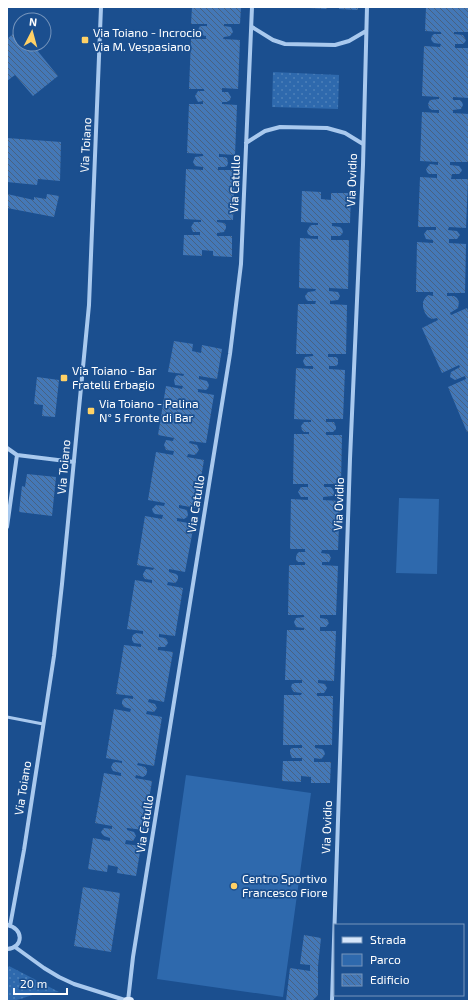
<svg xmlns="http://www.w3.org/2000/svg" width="476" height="1008" viewBox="0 0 476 1008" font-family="'Exo 2',sans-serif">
	<defs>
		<pattern id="grass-dots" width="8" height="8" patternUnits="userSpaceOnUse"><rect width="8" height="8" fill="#2e69ad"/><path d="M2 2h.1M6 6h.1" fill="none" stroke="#4d80b9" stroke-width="1.8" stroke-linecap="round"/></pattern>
		<pattern id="building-back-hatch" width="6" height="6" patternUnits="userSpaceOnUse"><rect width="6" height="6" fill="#4478b7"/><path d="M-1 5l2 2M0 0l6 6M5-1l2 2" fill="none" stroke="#486282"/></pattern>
	</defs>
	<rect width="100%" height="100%" fill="#1b4f8f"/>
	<path fill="url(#grass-dots)" d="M273 72 339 75 338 109 272 107Z
		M9 966 59 992C52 993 45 992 39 993 28 996 18 1001 7 1001V969Z"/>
	<path fill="#2e69ad" d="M399 498 439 499 437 574 396 573Z
		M186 775 311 793 283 997 157 979Z"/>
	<path fill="url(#building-back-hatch)" d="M192 7H241L240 24H224V26L231 27 233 32 230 36 224 37 223 39 240 40 238 89 222 88V92H228L231 97 230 100 227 102H222V104L237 105 235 155 219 154V157H224L227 158 228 163 227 166 224 167H218V170H235L233 220H217V222L224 223 226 225V228L224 232 217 233V236H232V257L213 256V251L202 250V256L183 255 184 235H200V232H193L191 227 194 222H201V220L184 219 186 169 203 170V167L195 166 193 162 195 157 203 156V154L187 153 189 104H203V101L198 102 195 96 198 91H204V89H189L191 39H206V36L200 35 198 33V30L200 26H207V24H191Z
		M309 7H327V9L309 8Z
		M339 7H358V10L339 9Z
		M426 7H469V32H454V34L463 35 466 40 465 42 463 44H455V48H469V98L453 97V100H460L462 102 463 105 461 109 453 110V113L469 114V162H450V165L459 166 462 170 461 172 459 174H452L451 179H468L466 228 449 227 448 230 457 231 460 235 457 239H449V243L466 244 465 293H447V296H454L457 298 459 302 458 308 450 313 451 315 467 308 469 313V431L467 432 448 387 466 379 465 376 455 380 450 377 451 372 460 367 459 365 442 373 422 328 438 320 437 318 432 319 428 317 425 313 423 307V302L425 298 428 295 433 296V292H416L417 242 433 243V240L426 239 424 234 427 230H436V227H418L420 177 437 178V174H429L427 172 426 169 430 164 438 165V162L420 161 422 112 439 113V110H432L429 108 428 104 430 100 439 99V97L422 96 424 46 440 47 441 44 434 43 432 41 431 39 432 36 434 34H441V32L425 31Z
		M20 28V44H32L58 76 33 96 15 75 7 81V39Z
		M7 138 61 142 60 181 38 179 37 185 7 182Z
		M302 191 321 192V199L331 200V193H351L350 223H332V226L340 227 342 229 343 232 342 234 340 236H331V240H349L348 289 329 288V291L338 292 340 296 338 300 330 301V304L347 305 346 354H328V357H336L338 359V364L336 366H329V369L345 370 343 419H326V422H334L336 427V429L333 432H326V435H342L341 484H324V487H330L332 488 334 492V495L332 496 323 497V500L340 501 338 550H322L321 553 329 554 331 558 329 562H322V565L338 566 336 615H320V618L327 619 329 623 326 627H320V631H336L334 681 318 680V683L325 684 327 688 324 693H317V696H333L332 745H315V748L322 749 324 751 325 754 323 757 321 759 314 758V762H331L330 783H311V777L301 776V782L282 781 283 761H302V758H292L290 753V750L292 748H302V745H283L284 695H301L302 693 294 692 293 691 291 687 292 684 295 683H302V680H285L287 630H304V628L296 627 294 622 296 618 304 617V615H288L289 565H305V562H298L296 560V557L297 554 299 552H305V549H290L291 499 308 500V497H301L298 492 301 487H308V484H293L294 434H309V432H304L302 430 301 426 304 422H311V420L294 419 296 368 313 369V366H305L303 361 305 357 313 356V354H296L298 304H315L316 301H308L306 299 305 296 308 292 315 291 316 289 299 288 300 238 318 239V236H311L308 234 307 231 310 226 312 225H318V223L301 222Z
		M7 194 34 200V197L46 199 47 194 59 196 54 217 7 208Z
		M174 341 193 344 192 351 201 353 202 345 222 349 217 379 199 376V379L207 381 209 385 208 388 206 390 198 389V392L214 395 206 443 190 441 189 443 197 445 199 450 196 454 194 455 188 454 187 457 204 460 196 508 179 505V508L187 510 188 515 187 517 184 519 177 518V521L194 524 185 572 169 569V572L176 574 178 576V579L177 581 175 583 168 582 167 585 183 588 175 636 159 634V637L165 638 167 640 168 643 165 647H158V650L173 652 164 702 149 699 148 702 155 704 157 708 154 712 147 711 146 714 162 717 154 766 138 763 137 765 145 767 147 770V772L146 775 143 777 136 775 135 778 152 781 144 830 127 828V830L134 832 136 836 133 841 126 840 125 844 141 846 136 876 117 873 118 867 108 865 107 872 88 869 93 838 110 841V838L104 836 102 834 101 832 104 828 112 829V826L95 823 104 773 121 776V773L113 771 111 767 113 763 115 762 122 763V761L106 758 114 709 130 712 131 709 124 707 122 704V702L123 699 126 698 133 699V696L116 694 124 645 141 647V644L134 643 132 640V637L133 635 136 633 143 634V631L127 629 135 580 152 583V580L145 579 143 576V574L146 569 153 570 154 568 137 565 145 516 162 519 163 515 155 514 153 512 152 509 156 505 164 506 165 503 148 500 156 452 173 455 174 451 166 450 164 445 166 440 173 441 174 438 158 435 166 386 182 389 183 386 175 385 174 380 176 376 178 375 183 376 184 374 168 372Z
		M37 377 59 380 55 417 42 416 43 405 34 404Z
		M27 474 56 477 52 516 19 512 22 486 25 487Z
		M83 887 120 893 111 952 74 946Z
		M304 935 321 938 318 966V995L312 1001H286L290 968 310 971V965L300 964Z"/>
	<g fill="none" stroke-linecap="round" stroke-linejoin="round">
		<path stroke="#a9c9ee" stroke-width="3" d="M7 717 43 724"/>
		<path stroke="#a9c9ee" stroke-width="4" d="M252 27 273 40 285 44 335 45 349 41 366 31
			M246 143 265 131 280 127 327 128 345 133 363 144
			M7 448 17 455 74 462
			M7 527 17 455
			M7 925C24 928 24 948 7 949
			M10 926 24 850 54 656 62 584 89 305 101 7
			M15 947 44 968 59 977 74 984 128 1001 133 957 230 354 241 264 252 7
			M332 1001 350 459 363 165 367 7"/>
		<path stroke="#d6e6fa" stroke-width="8" d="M127 1001H130"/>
	</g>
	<g fill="#ffd166" stroke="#1b4f8f" stroke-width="1.5">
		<rect x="81" y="36" width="8" height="8" rx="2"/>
		<rect x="60" y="374" width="8" height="8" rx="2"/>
		<rect x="87" y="407" width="8" height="8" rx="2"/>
		<circle cx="234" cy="886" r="4"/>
	</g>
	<g text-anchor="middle" stroke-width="3.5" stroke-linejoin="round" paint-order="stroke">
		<g font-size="12" fill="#fff" stroke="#1b4f8f" text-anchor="start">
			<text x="93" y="37">Via Toiano - Incrocio<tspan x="93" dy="14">Via M. Vespasiano</tspan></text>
			<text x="72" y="375">Via Toiano - Bar<tspan x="72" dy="14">Fratelli Erbagio</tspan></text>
			<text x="99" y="408">Via Toiano - Palina<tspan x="99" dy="14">N° 5 Fronte di Bar</tspan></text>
			<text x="242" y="883">Centro Sportivo<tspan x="242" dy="14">Francesco Fiore</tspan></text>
		</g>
		<g font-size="12" fill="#fff" stroke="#1b4f8f">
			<text transform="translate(86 145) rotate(-87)" y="4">Via Toiano</text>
			<text transform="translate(352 180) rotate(-88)" y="4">Via Ovidio</text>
			<text transform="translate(235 184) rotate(-88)" y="4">Via Catullo</text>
			<text transform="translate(64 467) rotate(-85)" y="4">Via Toiano</text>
			<text transform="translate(196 504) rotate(-81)" y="4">Via Catullo</text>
			<text transform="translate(339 504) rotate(-88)" y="4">Via Ovidio</text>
			<text transform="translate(23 788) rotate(-81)" y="4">Via Toiano</text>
			<text transform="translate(145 824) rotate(-81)" y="4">Via Catullo</text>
			<text transform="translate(327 827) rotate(-88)" y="4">Via Ovidio</text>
		</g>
	</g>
	<rect width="476" height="1008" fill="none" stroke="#ffffff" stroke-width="16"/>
	<rect x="334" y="924" width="130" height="72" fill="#1b4f8f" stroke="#7695bc"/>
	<rect x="342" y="937" width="20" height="6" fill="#d6e6fa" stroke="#7695bc"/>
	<text x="370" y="944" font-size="12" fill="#ffffff">Strada</text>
	<rect x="342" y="954" width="20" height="12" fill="#2e69ad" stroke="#7695bc"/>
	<text x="370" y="964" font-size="12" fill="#ffffff">Parco</text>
	<rect x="342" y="974" width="20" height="12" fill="url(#building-back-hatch)" stroke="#7695bc"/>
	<text x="370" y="984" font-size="12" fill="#ffffff">Edificio</text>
	<g transform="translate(32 32) rotate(6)"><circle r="19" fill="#1b4f8f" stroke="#7695bc"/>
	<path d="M0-3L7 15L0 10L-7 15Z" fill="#ffd166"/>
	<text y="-6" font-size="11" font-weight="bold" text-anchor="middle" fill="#ffffff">N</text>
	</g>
	<path d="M14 988v6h53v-6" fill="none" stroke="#ffffff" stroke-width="2"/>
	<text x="20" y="988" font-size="12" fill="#ffffff" stroke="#1b4f8f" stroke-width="3" paint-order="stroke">20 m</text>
</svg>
